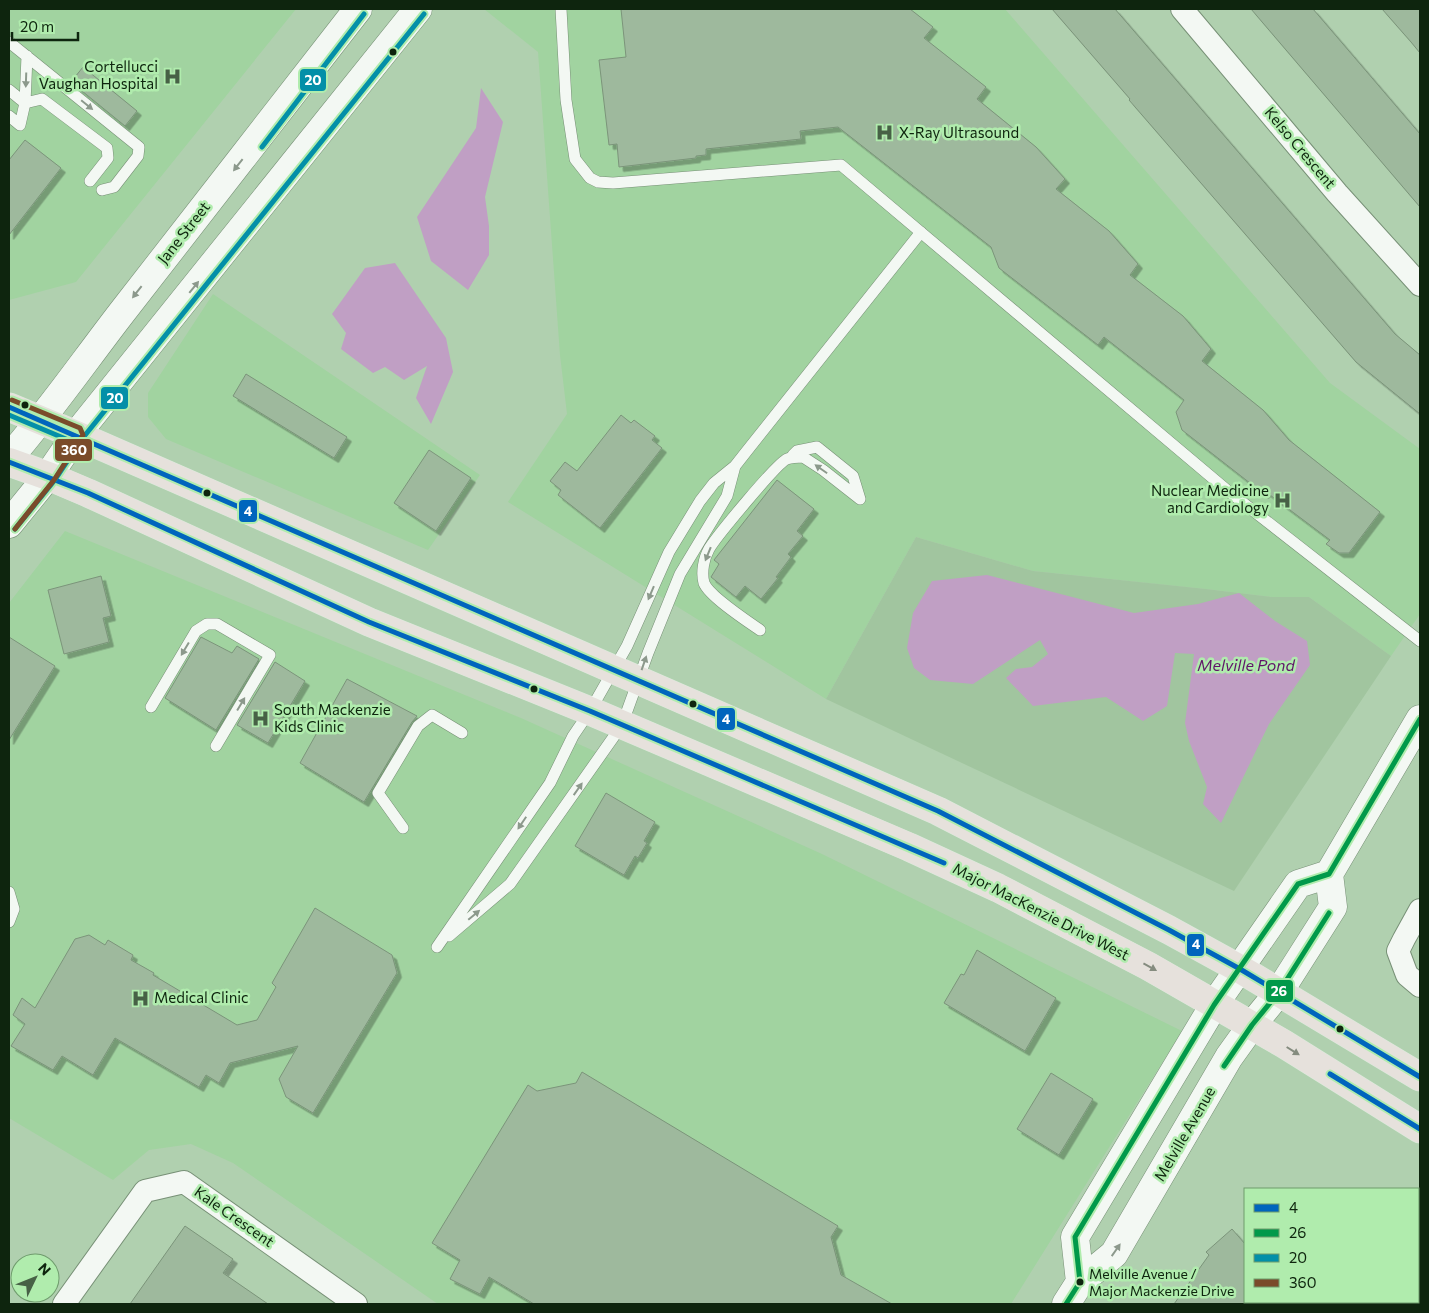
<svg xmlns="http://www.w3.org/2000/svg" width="1429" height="1313" viewBox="0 0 1429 1313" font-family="Commissioner,sans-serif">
	<defs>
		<filter id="shadow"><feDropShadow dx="4.5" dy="4.5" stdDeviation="0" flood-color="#0004"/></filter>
	</defs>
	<rect width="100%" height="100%" fill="#b0d0af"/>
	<path fill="#a1d3a0" d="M9 9H296L76 282 9 300Z
		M484 9H1005L1330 383 1420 449V614L1391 656 1309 597H1272L1206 589 1033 571 916 537 826 699 508 502 567 414 560 355 538 52Z
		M213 294 480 475 428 550 166 439 148 417V393Z
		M65 531 521 718 822 854 1182 1031 1011 1304H438L233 1163 191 1144 149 1150 113 1180 9 1118V603Z"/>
	<path fill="#a1c59f" d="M916 537 1033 571 1206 589 1272 597H1309L1391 656 1234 891 826 699Z"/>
	<path fill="#c09fc4" d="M481 88 503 122 485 197 489 226V255L468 290 431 261 417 217 476 128Z
		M395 263 446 338 453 372 431 424 416 398 427 366 404 380 385 367 373 373 341 349 346 333 332 314 365 268Z
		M987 575 1134 613 1198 604 1239 593 1275 621 1307 641 1310 665 1269 724 1221 823 1203 804 1207 787 1189 741 1185 723 1194 654 1175 653 1167 706 1143 721 1106 697 1033 706 1006 678 1016 669 1032 667 1048 654 1040 640 973 684 930 680 914 668 907 648 913 613 932 581Z"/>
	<path fill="#9eb99d" stroke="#7b947a" filter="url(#shadow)" d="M621 9H910L933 27 924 38 986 87 977 99 1036 147 1065 179 1056 189 1109 231 1138 264 1130 275 1183 316 1211 349 1202 361 1263 410 1289 440 1380 512 1349 553H1339L1326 544 1330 540 1266 492 1264 494 1182 430 1176 412 1184 400 1104 337 1098 345 999 268 991 247 838 127 800 131 801 139 706 149V155L696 156V158L619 167 617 144 609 145 599 60 626 57Z
		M1052 9H1115L1395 334 1420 355V414L1356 362 1129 100 1130 99Z
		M1251 9H1313L1420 134V207Z
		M1382 9H1420V53L1411 42Z
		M83 67 137 111 125 126 71 82Z
		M25 140 61 168 9 235V160Z
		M246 374 347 437 334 458 233 396Z
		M621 415 631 423 634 420 655 436 652 440 662 448 600 528 558 495 561 490 550 481 565 462 577 471Z
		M429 450 471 478 436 531 394 503Z
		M777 480 814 509 797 531 803 536 788 554 791 557 776 577 778 578 761 599 745 586 736 597 711 577 719 564 714 560Z
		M101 576 111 616 103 618 109 642 64 654 48 590Z
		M9 637 55 666 9 740Z
		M201 637 232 653 237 646 259 659 216 730 165 698Z
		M275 662 305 681 268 743 237 725Z
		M347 679 417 716 412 722 364 802 300 763Z
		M606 793 655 822 644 841 647 843 638 858 635 856 624 875 575 846Z
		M315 908 392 955 397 973 313 1113 286 1097 279 1079 298 1046 230 1063 219 1083 206 1075 199 1087 115 1038 93 1075 62 1056 53 1070 11 1046 25 1024 13 1015 22 998 35 1008 75 939 89 935 105 945 108 940 133 955 131 960 154 973 153 975 237 1025 257 1020 276 987 272 983Z
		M977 950 1056 998 1025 1051 944 1003 961 974 964 975Z
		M582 1072 838 1226 831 1237 841 1275 892 1304H534L489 1277 480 1294 450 1279 460 1260 432 1243 528 1085 537 1091 576 1083Z
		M1051 1073 1093 1099 1059 1155 1017 1129Z
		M185 1226 233 1259 223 1273 268 1304H130Z
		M1232 1229 1245 1244V1304H1174L1209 1255 1206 1252Z"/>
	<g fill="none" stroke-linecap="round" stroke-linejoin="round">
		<defs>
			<path id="lane" d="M561 9 566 100 575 159 590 178 598 182 613 183 841 165 1228 491 1420 641
				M9 42 139 147 138 156 114 187 102 190
				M27 56 25 103 42 99 107 148 108 158 90 181
				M9 90 25 103 20 125 9 116
				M793 455 797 451 817 447 853 476 860 499
				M760 630C747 621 709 596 704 583 701 572 704 558 709 549 716 537 777 463 787 459 792 457 798 457 803 457L823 470 860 499
				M151 707 196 631 207 624H217L270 655 216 746
				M403 828 378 793 418 726 432 715 462 733
				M9 892 14 909 9 922
				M449 936 510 884 622 725 648 653 680 574 727 496 735 466
				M437 947 550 783 573 736 590 711 627 646 669 552 700 501 714 483 735 466 746 452 921 232"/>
			<path id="street" d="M1182 9 1337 193 1420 285
				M1420 910 1404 939 1398 951 1407 975 1420 986
				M64 1304 145 1191 184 1182 356 1304"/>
			<path id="secondary" d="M9 458C50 411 85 360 123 311 201 210 280 110 358 9
				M9 524 48 476 76 435 418 9
				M1080 1282 1075 1237 1214 1005 1298 884 1329 874
				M1066 1304 1080 1282 1114 1254 1229 1057 1252 1025 1279 992 1333 907 1329 874 1420 719"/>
			<path id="primary" d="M9 407 76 435 938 811 1169 930 1240 969 1420 1077
				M9 462 48 476 88 493 369 622 590 711 909 847 998 888 1148 966 1284 1044 1420 1129"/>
		</defs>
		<use href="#lane" stroke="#779076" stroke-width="12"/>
		<use href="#street" stroke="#779076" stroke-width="24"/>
		<use href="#secondary" stroke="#779076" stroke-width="29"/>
		<use href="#primary" stroke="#dbeadb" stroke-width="29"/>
		<use href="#lane" stroke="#f3f8f3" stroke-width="11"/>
		<use href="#street" stroke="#f3f8f3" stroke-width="22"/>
		<use href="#secondary" stroke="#f3f8f3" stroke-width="28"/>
		<use href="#primary" stroke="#e6e1dc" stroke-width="28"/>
		<defs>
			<path id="bus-1" d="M9 407 938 811 1169 930 1240 969 1420 1077
				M9 462 88 493 369 622 590 711 944 863
				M1330 1074 1420 1129"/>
			<path id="bus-2" d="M1224 1066 1252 1025 1279 992 1329 913
				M1066 1304 1080 1282 1075 1237 1214 1005 1298 884 1329 874 1420 719"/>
			<path id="bus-3" d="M262 147 364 14
				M9 415 73 442
				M15 529 54 481 82 439 424 14"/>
			<path id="bus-4" d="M12 400 80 428 83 435 54 480 15 529"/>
		</defs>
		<use href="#bus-1" stroke="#b0ecad" stroke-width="9"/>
		<use href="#bus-2" stroke="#b0ecad" stroke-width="9"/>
		<use href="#bus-3" stroke="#b0ecad" stroke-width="9"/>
		<use href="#bus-4" stroke="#b0ecad" stroke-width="9"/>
		<use href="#bus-1" stroke="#0065bd" stroke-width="5"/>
		<use href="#bus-2" stroke="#01994a" stroke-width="5"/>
		<use href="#bus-3" stroke="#038fa8" stroke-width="5"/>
		<use href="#bus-4" stroke="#7a4b2a" stroke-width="5"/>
	</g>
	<defs><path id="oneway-solid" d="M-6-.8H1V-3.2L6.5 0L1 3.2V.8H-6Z" transform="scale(1.25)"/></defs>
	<g fill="#8c998c">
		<use href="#oneway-solid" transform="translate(26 80) rotate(92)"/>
		<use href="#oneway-solid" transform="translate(87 105) rotate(39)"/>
		<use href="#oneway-solid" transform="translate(238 165) rotate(128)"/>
		<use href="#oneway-solid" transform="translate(194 287) rotate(-51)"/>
		<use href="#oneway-solid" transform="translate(137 292) rotate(128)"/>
		<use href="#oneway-solid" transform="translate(821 469) rotate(-145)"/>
		<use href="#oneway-solid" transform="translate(708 554) rotate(112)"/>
		<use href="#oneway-solid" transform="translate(651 593) rotate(113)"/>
		<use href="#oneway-solid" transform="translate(185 649) rotate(121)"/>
		<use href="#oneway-solid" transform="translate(644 663) rotate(-71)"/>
		<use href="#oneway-solid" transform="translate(241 704) rotate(-59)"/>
		<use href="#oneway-solid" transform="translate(578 789) rotate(-55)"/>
		<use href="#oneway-solid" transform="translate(522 823) rotate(124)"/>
		<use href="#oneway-solid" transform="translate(474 915) rotate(-40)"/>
		<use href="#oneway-solid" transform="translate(1116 1250) rotate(-55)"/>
	</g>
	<g fill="#858c7f">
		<use href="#oneway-solid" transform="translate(1150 967) rotate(29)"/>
		<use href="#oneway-solid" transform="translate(1293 1051) rotate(32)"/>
	</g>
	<defs>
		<symbol id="hospital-bare" viewBox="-9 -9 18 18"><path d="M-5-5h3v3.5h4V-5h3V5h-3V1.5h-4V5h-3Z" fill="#476146" stroke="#b0ecad" stroke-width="2.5" paint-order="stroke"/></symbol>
	</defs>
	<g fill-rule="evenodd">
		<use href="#hospital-bare" x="160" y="64" width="25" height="25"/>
		<use href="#hospital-bare" x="872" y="120" width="25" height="25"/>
		<use href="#hospital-bare" x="1270" y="488" width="25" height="25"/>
		<use href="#hospital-bare" x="248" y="706" width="25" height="25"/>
		<use href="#hospital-bare" x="128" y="986" width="25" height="25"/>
	</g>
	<g fill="#0e250e" stroke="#b0ecad" stroke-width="2">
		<circle cx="393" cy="52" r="4.5"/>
		<circle cx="25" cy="405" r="4.5"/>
		<circle cx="207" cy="493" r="4.5"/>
		<circle cx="534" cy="689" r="4.5"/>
		<circle cx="693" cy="704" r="4.5"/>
		<circle cx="1340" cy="1029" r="4.5"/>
		<circle cx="1080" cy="1282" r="4.5"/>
	</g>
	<g text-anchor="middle" stroke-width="5" stroke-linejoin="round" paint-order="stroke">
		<g font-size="14" fill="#0e250e" stroke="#b0ecad" text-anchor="start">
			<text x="1089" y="1279">Melville Avenue /<tspan x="1089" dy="17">Major Mackenzie Drive</tspan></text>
		</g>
		<g font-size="15" fill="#0e250e" stroke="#b0ecad" text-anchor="start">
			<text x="158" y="72" text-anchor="end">Cortellucci<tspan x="158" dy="17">Vaughan Hospital</tspan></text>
			<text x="899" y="138">X-Ray Ultrasound</text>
			<text x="1269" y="496" text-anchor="end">Nuclear Medicine<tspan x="1269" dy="17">and Cardiology</tspan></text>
			<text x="274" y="715">South Mackenzie<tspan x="274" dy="17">Kids Clinic</tspan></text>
			<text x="154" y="1003">Medical Clinic</text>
		</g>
		<g font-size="15" fill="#0e250e" stroke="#b0ecad">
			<text transform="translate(1300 148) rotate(50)" y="5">Kelso Crescent</text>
			<text transform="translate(184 233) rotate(-52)" y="5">Jane Street</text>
			<text transform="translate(1041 912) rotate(27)" y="5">Major MacKenzie Drive West</text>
			<text transform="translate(1185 1134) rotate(-60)" y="5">Melville Avenue</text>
			<text transform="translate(234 1217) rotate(35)" y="5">Kale Crescent</text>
		</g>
		<g font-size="16" font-style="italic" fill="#611569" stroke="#b0ecad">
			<text x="1246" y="671">Melville Pond</text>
		</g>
	</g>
	<g stroke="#b0ecad" stroke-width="2">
		<rect x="299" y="68" width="28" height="24" rx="5" fill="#038fa8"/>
		<rect x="100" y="386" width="29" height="24" rx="5" fill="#038fa8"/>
		<rect x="54" y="438" width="39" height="24" rx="5" fill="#7a4b2a"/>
		<rect x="238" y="499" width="20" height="24" rx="5" fill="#0065bd"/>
		<rect x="716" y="707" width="20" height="24" rx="5" fill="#0065bd"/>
		<rect x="1186" y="933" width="19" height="24" rx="5" fill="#0065bd"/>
		<rect x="1265" y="979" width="29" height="24" rx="5" fill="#01994a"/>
	</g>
	<g font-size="14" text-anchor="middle" font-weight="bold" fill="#fff">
		<text x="313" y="85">20</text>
		<text x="115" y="403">20</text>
		<text x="74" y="455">360</text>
		<text x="248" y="516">4</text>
		<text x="726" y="724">4</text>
		<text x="1196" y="949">4</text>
		<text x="1279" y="996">26</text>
	</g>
	<rect width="1429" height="1313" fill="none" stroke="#0e250e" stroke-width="20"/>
	<rect x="1244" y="1188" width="175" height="115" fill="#b0ecad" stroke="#6f9c6d"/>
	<rect x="1254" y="1204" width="25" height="8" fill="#0065bd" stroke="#6f9c6d"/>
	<text x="1289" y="1213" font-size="15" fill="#0e250e">4</text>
	<rect x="1254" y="1229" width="25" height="8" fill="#01994a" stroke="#6f9c6d"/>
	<text x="1289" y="1238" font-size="15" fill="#0e250e">26</text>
	<rect x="1254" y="1254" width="25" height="8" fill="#038fa8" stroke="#6f9c6d"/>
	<text x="1289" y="1263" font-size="15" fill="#0e250e">20</text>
	<rect x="1254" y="1279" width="25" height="8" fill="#7a4b2a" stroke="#6f9c6d"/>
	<text x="1289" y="1288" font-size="15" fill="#0e250e">360</text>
	<g transform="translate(35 1278) rotate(47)"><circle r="24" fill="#b0ecad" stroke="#6f9c6d"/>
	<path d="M0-4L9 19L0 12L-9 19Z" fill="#476146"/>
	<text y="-8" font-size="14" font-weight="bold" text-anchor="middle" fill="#0e250e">N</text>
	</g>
	<path d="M12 32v8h66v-8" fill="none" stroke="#0e250e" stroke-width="2.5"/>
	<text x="20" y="32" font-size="15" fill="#0e250e" stroke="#b0ecad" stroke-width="4" paint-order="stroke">20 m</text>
</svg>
